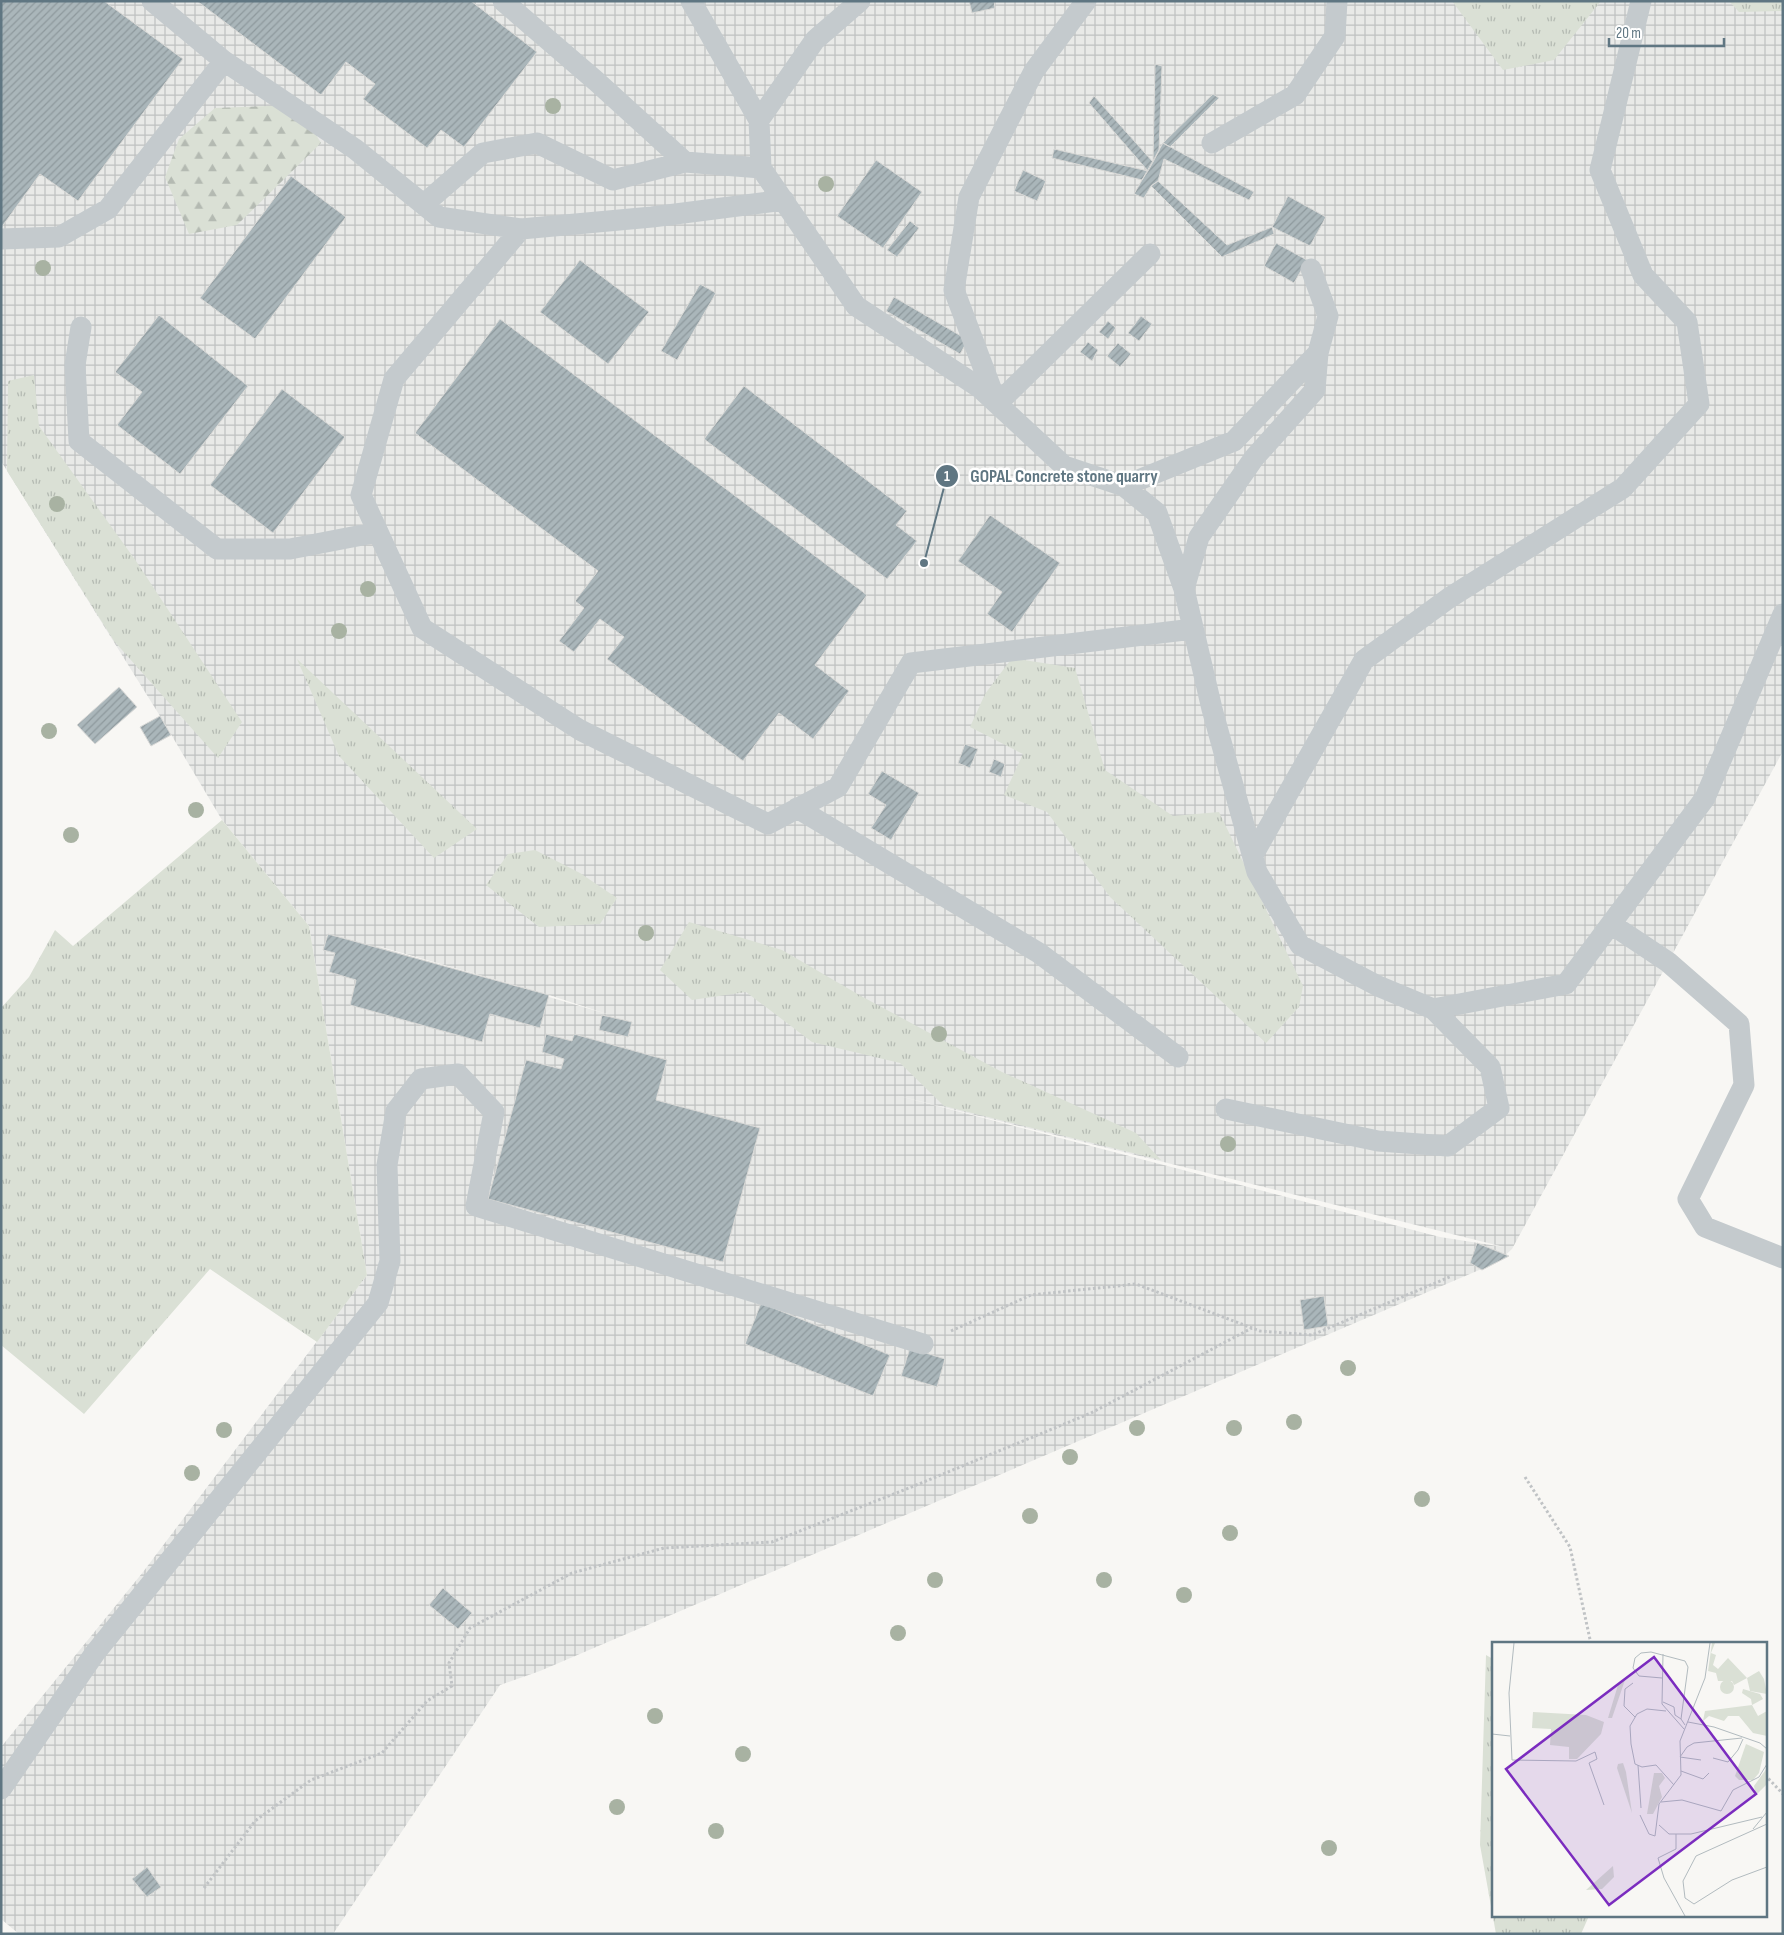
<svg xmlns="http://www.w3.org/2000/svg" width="1784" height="1935" viewBox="0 0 1784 1935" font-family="'Sofia Sans Condensed',sans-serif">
	<defs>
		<pattern id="industrial-grid" width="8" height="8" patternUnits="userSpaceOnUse" patternTransform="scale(1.25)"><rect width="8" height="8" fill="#e8e9e7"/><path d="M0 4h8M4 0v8" fill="none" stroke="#bfc1c1"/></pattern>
		<pattern id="grass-tufts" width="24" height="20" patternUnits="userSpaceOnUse" patternTransform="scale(1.25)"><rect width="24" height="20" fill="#dae0d5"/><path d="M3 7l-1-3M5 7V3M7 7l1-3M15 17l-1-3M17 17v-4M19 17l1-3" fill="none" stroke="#b4bab2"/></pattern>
		<pattern id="forest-firs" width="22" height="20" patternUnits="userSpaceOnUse" patternTransform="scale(1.25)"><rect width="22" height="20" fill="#dae0d5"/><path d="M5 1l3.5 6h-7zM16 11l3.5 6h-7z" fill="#b4bab2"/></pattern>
		<pattern id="building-hatch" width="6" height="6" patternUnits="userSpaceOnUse" patternTransform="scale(1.25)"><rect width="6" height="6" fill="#aab6ba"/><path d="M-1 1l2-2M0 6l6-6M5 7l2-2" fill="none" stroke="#8e999d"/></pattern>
	</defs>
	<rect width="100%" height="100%" fill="#f8f7f4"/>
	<path fill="url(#industrial-grid)" fill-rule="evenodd" d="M1 1H1783V751L1512 1249 1498 1262 540 1671 500 1685 333 1934H19L1 1919V1747L143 1572 367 1275 309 926 222 820 160 716 1 461ZM381 947 549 995 607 1014 382 948ZM895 1095 1504 1247 1440 1237Z"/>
	<path fill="url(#grass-tufts)" d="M1452 1H1601L1554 60 1503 70Z
		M1729 1H1783V11L1739 12Z
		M34 375 39 426 136 561 242 722 218 758 114 641 7 471 8 381Z
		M1012 658 1075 668 1105 770 1173 816 1219 812 1303 986 1299 1007 1266 1043 1110 897 1047 812 1004 795 1023 754 970 727 985 694Z
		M297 659 477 829 434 858 339 756Z
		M222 820 309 926 367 1275 317 1342 210 1269 84 1414 1 1345V1008L29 977 55 930 73 946Z
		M535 850 580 873 617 898 600 924 539 927 486 885 508 854Z
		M689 922 782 950 861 996 1002 1072 1136 1133 1161 1160 944 1106 900 1063 812 1042 746 992 692 1000 660 970Z
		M1486 1655 1493 1659V1916H1589L1581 1934H1496L1480 1845Z"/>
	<path fill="url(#forest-firs)" d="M298 105 321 143 237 225 189 234 165 177 179 139 215 108Z"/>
	<path fill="url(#building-hatch)" stroke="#d9d9d7" d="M1 1H104L183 59 78 201 40 174 1 228Z
		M197 1H471L537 52 464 147 441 130 427 148 363 99 375 84 346 62 321 95Z
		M969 1H994L995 8 972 13Z
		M1155 64 1162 66 1159 151 1153 162Z
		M1213 94 1219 98 1170 147 1163 143Z
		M1094 96 1153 162 1148 171 1089 103Z
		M1163 143 1254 192 1249 200 1164 159 1158 181 1151 186 1144 198 1134 194Z
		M1054 149 1148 171 1142 180 1052 158Z
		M876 160 922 192 883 248 837 216Z
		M1023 170 1046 181 1037 201 1014 191Z
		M291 176 346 217 255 339 200 298Z
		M1158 181 1227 245 1272 227 1274 234 1222 257 1151 186Z
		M1288 196 1326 217 1310 246 1272 227Z
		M910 221 919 228 897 257 887 250Z
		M1276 243 1307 260 1294 283 1264 266Z
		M580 260 649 312 608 364 540 312Z
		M700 284 716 293 677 360 661 351Z
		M894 297 968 340 960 354 886 311Z
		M159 315 248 386 180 474 117 425 142 392 115 372Z
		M1141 316 1152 324 1139 341 1128 333Z
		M500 319 867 595 815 665 849 691 813 739 779 713 743 761 607 659 624 637 600 619 574 652 559 641 584 608 575 601 598 571 415 433Z
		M1108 321 1116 328 1108 339 1099 332Z
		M1088 342 1098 350 1092 361 1080 352Z
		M1118 343 1131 354 1120 367 1107 356Z
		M744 386 907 511 896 525 917 541 887 579 704 439Z
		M282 389 345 437 273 533 210 485Z
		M990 515 1060 563 1012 632 987 614 1002 592 958 561Z
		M119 687 137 707 95 744 77 725Z
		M160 716 171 735 151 746 140 727Z
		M965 744 978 749 970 768 958 763Z
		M994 759 1005 764 1001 777 989 772Z
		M882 771 919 793 891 840 871 828 886 805 868 794Z
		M328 934 549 995 540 1028 490 1014 482 1042 350 1005 356 980 329 972 335 953 323 950Z
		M602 1015 632 1022 628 1037 599 1030Z
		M546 1034 572 1041 574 1034 667 1060 656 1100 760 1128 723 1262 488 1199 526 1060 561 1069 564 1059 542 1052Z
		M1477 1243 1509 1256 1482 1270 1470 1263Z
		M1324 1296 1328 1326 1304 1330 1300 1300Z
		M761 1303 890 1355 873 1396 745 1344Z
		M910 1348 945 1359 937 1387 901 1376Z
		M443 1588 472 1613 458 1629 429 1605Z
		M147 1867 161 1887 147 1897 132 1879Z"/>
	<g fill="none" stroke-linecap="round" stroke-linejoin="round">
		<path stroke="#c0c3c5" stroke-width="3" stroke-dasharray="2.5 2.5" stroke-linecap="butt" d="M951 1331 1031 1295 1136 1284 1260 1331 1312 1335 1452 1276
			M1525 1477 1570 1547 1591 1644
			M1765 1775 1783 1794
			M204 1888 255 1821 311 1780 382 1753 427 1701 452 1686 449 1663 470 1628 572 1573 664 1548 772 1542 914 1486 1091 1413 1252 1328"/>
		<path stroke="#c4cacd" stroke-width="21" d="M152 1 224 61 355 149 439 217 521 229 652 217 784 200
			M503 1 596 81 685 162 761 168
			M691 1 759 120 761 168 856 306 980 388 1064 466 1124 486 1157 513 1184 589 1212 709 1257 872 1300 945 1378 986 1433 1009 1490 1067 1499 1108 1448 1146 1378 1141 1226 1109
			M1086 1 1034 71 969 197 954 290 997 404 1150 254
			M759 120 815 40 860 1
			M1212 143 1295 95 1335 36 1337 1
			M424 204 483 153 537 143 613 180 685 162
			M521 229 394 379 361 495 422 628 580 730 768 824 838 787 911 663 1193 629
			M1 239 59 237 108 209 224 61
			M81 327 75 365 79 441 217 549H290L378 532
			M1124 486 1234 441 1318 353 1328 316 1311 269
			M1184 589 1199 537 1254 458 1315 390 1318 353
			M797 808 1039 953 1178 1057
			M1253 855 1364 660 1449 598 1623 488 1699 404 1687 322 1643 275 1600 170 1641 1
			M1611 924 1668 962 1739 1024 1744 1085 1688 1199 1705 1227 1783 1258
			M1433 1009 1566 984 1705 798 1783 614
			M1 1789 95 1653 378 1303 390 1261 387 1165 396 1111 421 1079 458 1074 494 1112 476 1206 923 1344"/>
	</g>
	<g fill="#a8b2a2">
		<circle cx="553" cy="106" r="8"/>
		<circle cx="826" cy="184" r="8"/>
		<circle cx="43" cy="268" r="8"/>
		<circle cx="57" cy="504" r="8"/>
		<circle cx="368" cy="589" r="8"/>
		<circle cx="339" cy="631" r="8"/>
		<circle cx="49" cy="731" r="8"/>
		<circle cx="196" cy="810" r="8"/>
		<circle cx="71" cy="835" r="8"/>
		<circle cx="646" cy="933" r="8"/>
		<circle cx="939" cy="1034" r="8"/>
		<circle cx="1228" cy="1144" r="8"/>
		<circle cx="1348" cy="1368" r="8"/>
		<circle cx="1294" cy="1422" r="8"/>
		<circle cx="1137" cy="1428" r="8"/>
		<circle cx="1234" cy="1428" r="8"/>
		<circle cx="224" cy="1430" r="8"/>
		<circle cx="1070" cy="1457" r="8"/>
		<circle cx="192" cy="1473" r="8"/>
		<circle cx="1422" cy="1499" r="8"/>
		<circle cx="1030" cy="1516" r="8"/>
		<circle cx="1230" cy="1533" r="8"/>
		<circle cx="935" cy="1580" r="8"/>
		<circle cx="1104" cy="1580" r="8"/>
		<circle cx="1184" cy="1595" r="8"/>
		<circle cx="898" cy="1633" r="8"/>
		<circle cx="655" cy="1716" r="8"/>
		<circle cx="743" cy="1754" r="8"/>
		<circle cx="617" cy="1807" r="8"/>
		<circle cx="716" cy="1831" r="8"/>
		<circle cx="1329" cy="1848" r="8"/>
	</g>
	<g transform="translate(1492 1642)">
		<rect width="275" height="275" fill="#f8f7f4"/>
		<path d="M220 1H223L219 11 224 13 221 23 226 27 236 16 255 36 267 29 272 37 275 52 258 49 255 36 242 43 240 39H226L224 31 216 29ZM133 38 120 76H116L126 43ZM260 63 266 74 275 69V94L261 91 247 74H236L232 79 217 74 211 79 213 69ZM41 70 94 73 112 80 109 92 85 117H77V105L58 103 59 87 40 86ZM254 102 272 110 267 131 261 138H247L243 134ZM131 121 134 130 140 171 125 126 126 122ZM275 126V142L264 153 262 144ZM162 131H170L173 136 167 144 170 155 161 172H155ZM121 224 122 235 110 247 94 248Z" fill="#dae0d5"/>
		<path d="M228 45a7 7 0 1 1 14 0a7 7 0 1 1-14 0ZM251 47 268 52 271 57 260 63 259 57 250 51Z" fill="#dae0d5"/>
		<path fill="none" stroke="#b2bbbf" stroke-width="1" d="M22 1 17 51 20 118 84 119 103 110 105 117 97 121 112 163M171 12 170 62 192 87M170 36 147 34 141 26 143 16 149 11 159 10 193 19 196 25 189 77 193 83M141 41 133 47 132 64 143 75M171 60 182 65 183 73 189 77M174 69 155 67 145 72 138 84 139 102 143 122 150 125 164 123 182 143M196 80 222 85 268 101 275 107M0 92 18 94M221 116 236 120 246 108 251 97M209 118 188 115 195 105 202 101 250 96M146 123 149 166M189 129 211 137 217 131M169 160 190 158 229 169 241 148 267 135 275 122M148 173 157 192 163 194 167 162 189 133 188 99 213 36 218 1M275 182 204 214 191 239 193 256 202 262 240 238 275 225M167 183 177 192H199L270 175M261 187 275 170M184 192V207L166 216 172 236 193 274"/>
		<path fill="#7b2cbf" fill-opacity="0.15" stroke="#7b2cbf" stroke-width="2.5" d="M162 15 264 152 117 263 14 127Z"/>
		<rect width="275" height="275" fill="none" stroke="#5f7682" stroke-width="2.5"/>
	</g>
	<path fill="none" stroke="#5f7682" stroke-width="2" d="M924 563L947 476"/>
	<g fill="#5f7682" stroke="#fff" stroke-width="2">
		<circle cx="924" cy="563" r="5"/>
		<circle cx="947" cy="476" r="12"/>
	</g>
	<g font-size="15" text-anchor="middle" font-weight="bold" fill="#fff">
		<text x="947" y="481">1</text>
	</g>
	<g font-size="18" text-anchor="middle" font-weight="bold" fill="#5f7682" stroke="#fff" stroke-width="5" stroke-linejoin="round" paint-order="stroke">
		<text x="1064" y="482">GOPAL Concrete stone quarry</text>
	</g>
	<rect width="1784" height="1935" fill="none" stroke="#5f7682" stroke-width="5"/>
	<path d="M1609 38v8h115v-8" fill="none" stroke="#5f7682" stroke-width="2.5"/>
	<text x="1616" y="38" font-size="15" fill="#5f7682" stroke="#ffffff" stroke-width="4" paint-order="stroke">20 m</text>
</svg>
